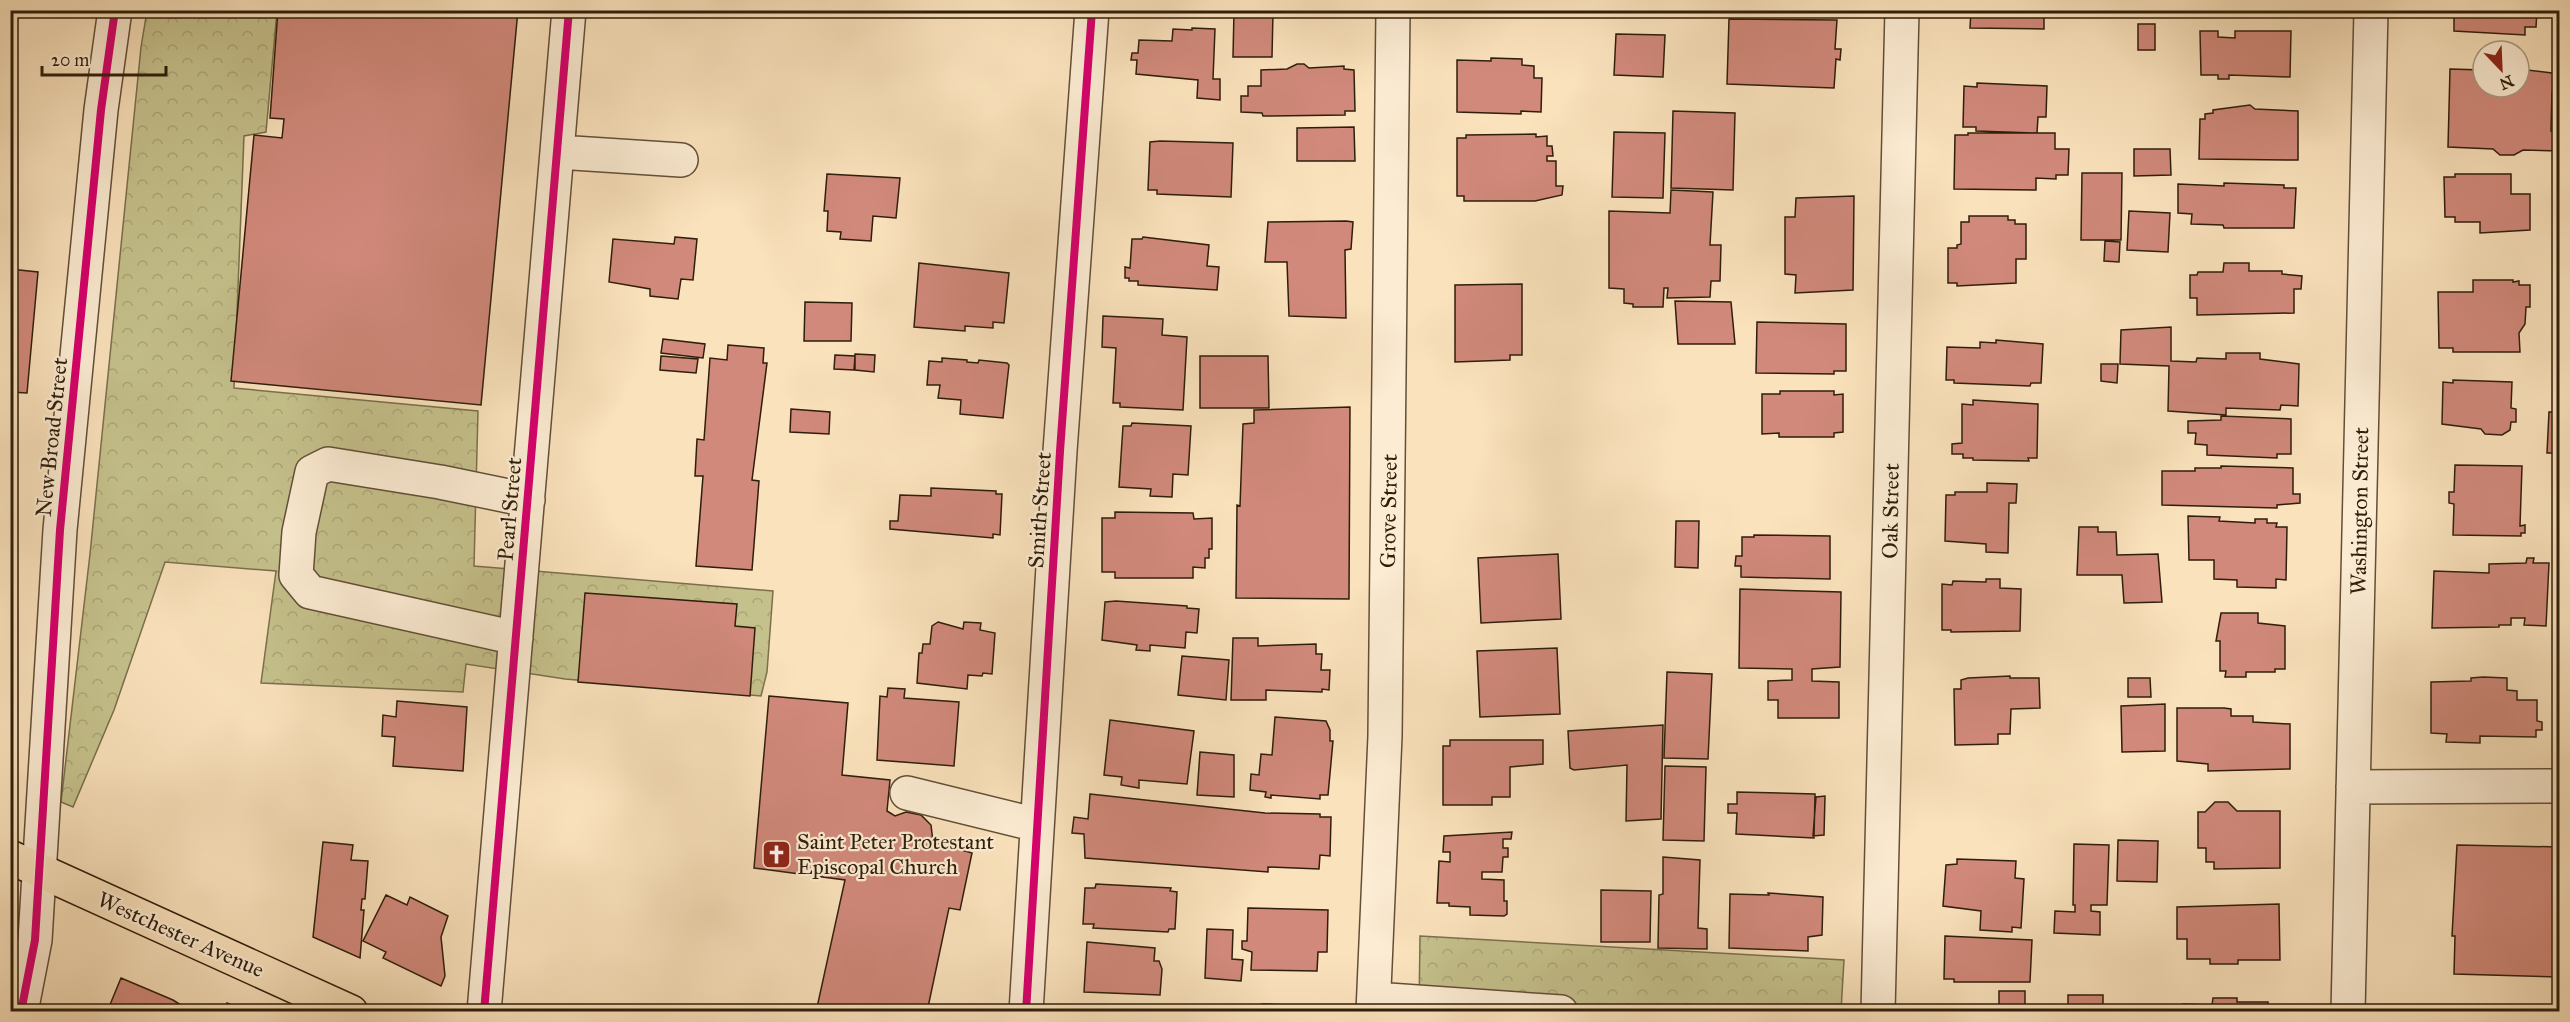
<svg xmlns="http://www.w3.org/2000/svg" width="2570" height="1022" viewBox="0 0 2570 1022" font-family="'IM FELL Great Primer',serif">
	<defs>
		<pattern id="park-crowns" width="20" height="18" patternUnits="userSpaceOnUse" patternTransform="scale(1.5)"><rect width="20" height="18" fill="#c5c18c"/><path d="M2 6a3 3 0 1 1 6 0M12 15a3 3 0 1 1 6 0" fill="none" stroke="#aaa577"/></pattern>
	</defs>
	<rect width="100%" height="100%" fill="#fae2bc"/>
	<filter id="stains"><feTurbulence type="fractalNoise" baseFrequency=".00333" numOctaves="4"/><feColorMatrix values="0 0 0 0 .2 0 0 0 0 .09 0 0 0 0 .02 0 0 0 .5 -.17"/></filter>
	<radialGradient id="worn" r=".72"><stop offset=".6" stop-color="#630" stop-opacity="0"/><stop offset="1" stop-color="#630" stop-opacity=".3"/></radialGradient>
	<path fill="url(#park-crowns)" stroke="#7a704c" stroke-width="1.5" d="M147 11H277L266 132 244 136 234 388 478 411 474 566 773 591 767 672 761 696 565 679 466 664 463 692 261 683 276 571 165 562 114 710 73 807 61 802 90 554 141 47Z
		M1420 936 1844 960 1841 1011 1419 1012Z"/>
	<path fill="#d1897b" stroke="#2f1e0b" stroke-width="1.5" d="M278 10H518L481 405 231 381 254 135 282 138 284 119 270 118Z
		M1971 10H2044V29L1970 28Z
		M2211 10H2263L2258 16 2211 14Z
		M2454 10H2537L2536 27H2525V35L2454 31Z
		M1234 11 1273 12 1272 57H1233Z
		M1729 19 1837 20 1835 49H1841L1840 60 1836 59 1834 88 1727 84Z
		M2138 24H2155V50H2138Z
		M1192 28 1215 29 1213 79H1220V100L1197 98 1198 80 1136 74 1137 60H1131L1132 53H1138L1139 40 1172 41 1173 29 1192 30Z
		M2200 31H2218V37L2235 38V31H2291L2290 77 2229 75V79H2218V75H2201Z
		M1616 34 1665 35 1663 77 1614 75Z
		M1491 58 1522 59V65L1534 66V78H1542L1541 112 1521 111V114L1457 112V60L1491 61Z
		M1297 64H1304L1309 68 1344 66V69L1354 70 1355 111H1345V115L1263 116 1262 113 1241 112V96H1248V86H1261V70L1287 69Z
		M2450 69 2483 70V87H2519V69L2560 74V92H2552L2551 131H2560V151L2523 150 2514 155H2500L2493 149 2448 147Z
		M1977 83 2047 86 2046 117H2038L2037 133 1976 131V127H1963L1964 86 1977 87Z
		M2250 105 2255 109 2298 111V160L2199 159 2200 119H2205V114L2213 113V110Z
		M1673 111 1735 113 1733 190 1671 188Z
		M1354 127 1355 161H1297V128Z
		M1614 132 1665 133 1663 198 1612 197Z
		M1968 133H2055V149H2069L2068 175H2056V179L2036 178V190L1954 189 1955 135H1968Z
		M1536 134V137L1547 136V146H1552L1553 156H1547V161H1556V186H1563L1562 195 1535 201H1464V196H1457V138H1466V135Z
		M1160 141 1233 143 1231 197 1157 194V190H1148L1150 142Z
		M2134 149H2170L2171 175 2134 176Z
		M2082 173H2122L2121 240H2081Z
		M827 174 900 178 896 218 873 216 871 241 840 239 841 232 827 231 828 211H824Z
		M2455 174H2511V194H2530V230L2480 233V222H2455V217H2445L2444 177H2455Z
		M2224 183 2284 185V188H2296L2294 228H2224L2223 225 2191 224 2192 214 2178 213V184L2224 186Z
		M1671 190 1713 192 1710 245H1721L1720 281H1711L1710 297 1667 298 1668 288H1664L1663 307H1633V304L1624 303V289L1609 288V211L1670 213Z
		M1854 196 1853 290 1795 293 1796 275 1785 274V217H1795L1796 198Z
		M2129 211 2170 213 2168 252 2127 250Z
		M1969 216H2008V220H2015V224H2026V259H2016V283L1957 286V283H1948V248H1957V245L1961 244V222H1969Z
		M1346 221 1353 222 1351 249 1345 250 1346 318 1289 316 1287 262H1265L1268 222Z
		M675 237 697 239 693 280 681 279 678 299 650 296V289L609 282 613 239 674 244Z
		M1143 237 1209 245 1207 266 1219 267 1217 290 1138 285V281H1129V278H1125V267L1130 268 1132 239H1142Z
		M2105 241 2120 242 2119 262 2104 261Z
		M919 263 1009 273 1004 323 993 322V328L965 326V331L914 327Z
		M2224 263H2249V271H2282V274L2302 276 2301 289H2294V313L2197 315V298H2190V275H2197L2198 272H2223Z
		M10 269 38 272 27 393 10 392Z
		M2473 280H2513V282L2519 281V285H2530V307H2526L2525 324 2519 333 2520 352H2453V348H2439L2438 292H2473Z
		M1522 284V355H1510V360L1455 362V285Z
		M1675 301 1731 302 1735 344H1678Z
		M805 302 852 303 851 341H804Z
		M1103 316 1163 319 1162 335 1187 337 1183 410 1120 407V403H1113L1116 348 1102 347Z
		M1757 322 1846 324V371H1834V374L1756 373Z
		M2171 327V361L2196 362 2197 358 2226 359V353H2260V359L2299 364 2298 406 2281 405 2280 410 2226 408V415L2168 411 2169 366 2120 364 2121 330Z
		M663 339 705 344 703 358 661 353Z
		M1996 340 2043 344 2041 383H2031L2030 386 1954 383V380H1946L1947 347 1980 348V342L1996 343Z
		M728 345 764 348 763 363H767L752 480 759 481 752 570 696 566 703 476H695L697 439 704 440 710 358 727 360Z
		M855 354 875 355 874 372 855 370Z
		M835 355 855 356 854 370 834 369Z
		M661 356 698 359 696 373 660 370Z
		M1200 356H1268L1269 408H1200Z
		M942 358 967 360V362L978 363 979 360 1007 363 1009 365 1003 418 960 414 961 400 938 398 940 385H927L929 361 942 362Z
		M2101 364H2118L2117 383 2101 381Z
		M2453 380 2512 382 2511 408 2516 409V422H2511L2510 430 2502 435 2485 434 2481 429 2442 424 2443 382 2453 383Z
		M1780 391H1834V395L1843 394V432L1834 433V437H1779V433L1762 434V394H1780Z
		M1973 400 2038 404 2037 458H2028L2029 461 1973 460V458H1963V454H1952V444L1962 443V404L1973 405Z
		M1350 407 1349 599 1236 598 1237 505 1240 506 1243 424 1254 423V410Z
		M791 409 830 412 829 434 790 432Z
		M2549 412H2560V453H2547Z
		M2221 416 2291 419V454H2277V458L2207 455V445L2195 444 2196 433H2188V421L2221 420Z
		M1132 423 1191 426 1188 475 1173 474 1172 497 1150 496 1151 489 1119 487 1123 426H1131Z
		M2455 465 2522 466 2520 526 2525 525V533H2521V536L2453 535 2454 504 2449 503V492H2454Z
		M2221 466 2293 468V494H2300V503L2277 505V508L2162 505V471H2195V468H2221Z
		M1987 483 2017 484 2016 503H2009L2008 553 1986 552V544L1945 541 1946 495H1955V492H1987Z
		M931 488 996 491V494H1002L1000 535 993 534V538L890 529V521H898L900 495 931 496Z
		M1115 512 1193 513 1194 519 1212 518V549H1209V558H1205V568L1193 567V578H1115V572H1102V518H1115Z
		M2188 516 2220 517 2219 521 2255 523V519H2267V523H2277L2276 527H2287L2286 580 2276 579V588L2237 587V580L2214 579V560H2189Z
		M1676 521H1699L1698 568 1675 567Z
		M2079 527H2098V532H2116L2117 555 2158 554 2162 602 2124 603 2122 575H2077Z
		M1754 535 1830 536V579L1741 577V566H1735L1736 556H1742V537H1754Z
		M1558 554 1561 619 1481 623 1478 558Z
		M2527 558H2534L2533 563H2549L2546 626 2524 625 2525 618H2511V625H2499V627L2432 628 2434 571 2489 573V564L2526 563Z
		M1986 579H2000V588L2021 589 2020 631 1951 632V630H1942V584L1952 585 1953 581 1986 582Z
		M1740 589 1841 592 1840 667 1812 669V681L1839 682V718H1778V700H1768V681L1792 680V669L1739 668Z
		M585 593 737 604 735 626 755 628 750 696 578 682Z
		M1116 601 1187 606V608L1199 609 1197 633 1186 632 1185 648 1150 645V651L1136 650 1137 645 1102 640 1105 602Z
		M2221 613H2258V623L2285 626V669H2275V672H2246V677H2225L2226 671H2220V641H2216Z
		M938 622 963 629 964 622 981 623 980 630 995 633 992 674 983 673 982 676 968 675 967 689 917 683 919 653H922L923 644H930L932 626Z
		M1233 638H1258V646L1316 644V654H1322L1321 670H1330L1329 690 1322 689V692L1266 690V700H1231Z
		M1557 648 1560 714 1480 717 1477 651Z
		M1182 656 1229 660 1226 700 1178 695Z
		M1667 672 1712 674 1708 759 1664 758Z
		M2010 676V678H2039L2040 708 2011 709 2010 734H1998V744L1955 745 1954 689H1961V680L1968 678Z
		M2483 677 2507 678V690L2517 691V700H2537V721L2542 722V730H2536V737L2480 736V743L2446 742 2447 734 2431 733V682L2471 681V678Z
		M2128 678H2150L2151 697H2128Z
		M888 688 905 689 904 698 959 702 954 766 877 760 880 696 887 697Z
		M769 696 848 703 842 775 890 780 887 811 895 816 906 812 921 815 931 825 933 842 972 853 960 910 949 908 927 1012H816L845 880 754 868Z
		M397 701 467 707 463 771 393 766 395 737 382 736 383 715 396 717Z
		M2165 704V751L2122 752 2121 706Z
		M2177 708H2224L2231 709V716H2253V722L2290 724V769L2208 771V764L2177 761Z
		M1275 717 1326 721 1330 730V741H1333L1328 795H1320V799L1271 795V798L1265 797 1266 792 1250 790 1251 774 1259 775 1261 754 1272 755Z
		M1110 720 1194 731 1187 784 1139 780V788L1121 785 1122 777 1104 775Z
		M1663 725 1661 819 1626 821 1627 765 1574 770 1570 768 1568 731Z
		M1450 740H1543V764L1510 767V797H1492V805H1443V746H1450Z
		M1200 752 1234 755V797L1197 795Z
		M1665 766 1706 767 1704 841 1663 840Z
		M1737 792 1815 794 1814 838 1736 834 1737 813H1728V804H1737Z
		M1090 794 1265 813 1320 814V817H1331L1330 856 1320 855 1319 869 1268 867V872L1085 858 1084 834 1072 833 1074 817 1088 819Z
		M1825 796 1824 835 1813 836 1816 797Z
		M2215 802H2228L2237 811H2280V868L2214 869V862H2206V848H2198V812H2205Z
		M1512 832 1511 839H1503V848H1508V857H1503L1502 872H1482V879L1504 880V901H1507V914L1504 916 1470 915V907L1449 906V903H1437L1439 861 1450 862V852H1443L1444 836Z
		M2118 840 2158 841 2157 882 2117 881Z
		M323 842 353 845 351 860 368 861 365 899H362L361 910H364L360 958 313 937Z
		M2074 844 2109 845 2107 905H2091V911L2100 912V935L2054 933 2055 911 2075 912V905H2073Z
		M2457 845 2560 847V977L2454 974 2455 936H2452Z
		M1663 857 1700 860 1698 928 1707 929V949L1658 948 1659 895 1663 894Z
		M1957 859 2016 861 2015 878 2024 879 2021 928 2012 927V932L1980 930 1981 911 1943 906 1946 865 1957 864Z
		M1096 884 1171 888 1170 891 1177 892 1175 929H1169L1168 932 1093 928 1094 924H1083L1085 888H1095Z
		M1601 890 1651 891 1650 942H1601Z
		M1768 893 1823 897 1822 935 1808 937V951L1729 948 1730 894 1769 895Z
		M386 895 407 905 410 897 448 916 441 937 445 976 441 986 383 958 386 952 363 941Z
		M2279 904 2280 960H2238V964H2210V959H2187V939H2177V907Z
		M1248 908 1328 910 1327 952H1318L1317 971 1251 970 1252 952 1242 949V941H1247Z
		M1207 929 1233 930 1232 959 1243 960 1241 981 1205 978Z
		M1945 936 2032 940 2030 982H1954V979H1944Z
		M1087 942 1155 948 1154 961H1159L1162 969 1160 995 1084 992Z
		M121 978 173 1000 192 1012H107Z
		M1999 991H2025V1012H1946L1958 1010V1008H1999Z
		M2068 995H2103V1012H2068Z
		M2213 998H2237V1002H2268V1005L2285 1006V1012H2183V1004L2212 1005Z
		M227 1003 248 1012H223Z
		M1262 1004 1317 1006V1012H1262Z"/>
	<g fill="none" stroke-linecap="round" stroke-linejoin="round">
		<defs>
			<path id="minor" d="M558 152 681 160
				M516 638 310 592 296 575 299 532 312 472 328 464 440 482 528 500
				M2353 787 2560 786
				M907 793 1037 825
				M1374 999 1561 1012
				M21 1012 35 940 60 530 101 110 115 10
				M484 1012 569 10
				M1026 1012 1060 451 1092 10
				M1373 1012 1385 736 1393 10
				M1878 1012 1902 10
				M2348 1012 2371 10"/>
			<path id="major" d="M10 857 351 1012"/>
		</defs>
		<use href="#minor" stroke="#624f37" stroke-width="36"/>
		<use href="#major" stroke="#2f1e0b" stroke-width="36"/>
		<use href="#minor" stroke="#fcecd3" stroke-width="33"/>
		<use href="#major" stroke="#fae2bc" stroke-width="33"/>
		<defs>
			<path id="cycleway" d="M21 1012 35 940 60 530 101 110 115 10
				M484 1012 569 10
				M1026 1012 1060 451 1092 10"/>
		</defs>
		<use href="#cycleway" stroke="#fcecd3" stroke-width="11"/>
		<use href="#cycleway" stroke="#d6006c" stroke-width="8"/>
	</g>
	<defs>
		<symbol id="church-square" viewBox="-11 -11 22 22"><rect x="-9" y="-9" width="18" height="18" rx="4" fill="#8f2418" stroke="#fcecd3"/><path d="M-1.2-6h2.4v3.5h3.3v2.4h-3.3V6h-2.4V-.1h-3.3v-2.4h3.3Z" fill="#fff"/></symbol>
	</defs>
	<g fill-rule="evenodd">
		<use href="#church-square" x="760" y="838" width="33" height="33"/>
	</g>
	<g text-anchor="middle" stroke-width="4.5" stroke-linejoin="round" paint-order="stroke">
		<g font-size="22" fill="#2f1e0b" stroke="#fcecd3">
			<text transform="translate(51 437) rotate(-84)" y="8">New Broad Street</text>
			<text transform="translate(509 509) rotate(-85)" y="8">Pearl Street</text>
			<text transform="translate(1039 510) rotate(-86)" y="8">Smith Street</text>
			<text transform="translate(1388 511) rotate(-89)" y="8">Grove Street</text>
			<text transform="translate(1890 511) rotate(-89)" y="8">Oak Street</text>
			<text transform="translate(2359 511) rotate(-89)" y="8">Washington Street</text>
			<text transform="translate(181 934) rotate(24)" y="8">Westchester Avenue</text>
		</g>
		<g font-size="22" fill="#2f1e0b" stroke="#fcecd3" text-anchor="start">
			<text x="797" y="849">Saint Peter Protestant<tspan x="797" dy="25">Episcopal Church</tspan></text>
		</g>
	</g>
	<rect width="2570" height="1022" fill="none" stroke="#fae2bc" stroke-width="36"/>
	<rect x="12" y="12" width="2546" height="998" fill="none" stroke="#2f1e0b" stroke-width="3"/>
	<rect x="18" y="18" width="2534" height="986" fill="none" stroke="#2f1e0b" stroke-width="1.5"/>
	<g transform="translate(2501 69) rotate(157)"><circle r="28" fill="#fcecd3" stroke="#aa9a83" stroke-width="1.5"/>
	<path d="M0-4.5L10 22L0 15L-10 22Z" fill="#8f2418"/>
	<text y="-9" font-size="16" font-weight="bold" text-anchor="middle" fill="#2f1e0b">N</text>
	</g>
	<path d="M42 66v9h124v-9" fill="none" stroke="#2f1e0b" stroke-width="3"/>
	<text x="51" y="66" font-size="18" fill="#2f1e0b" stroke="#fcecd3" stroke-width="4.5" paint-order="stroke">20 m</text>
	<rect width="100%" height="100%" filter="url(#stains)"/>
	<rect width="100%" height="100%" fill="url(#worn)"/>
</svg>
